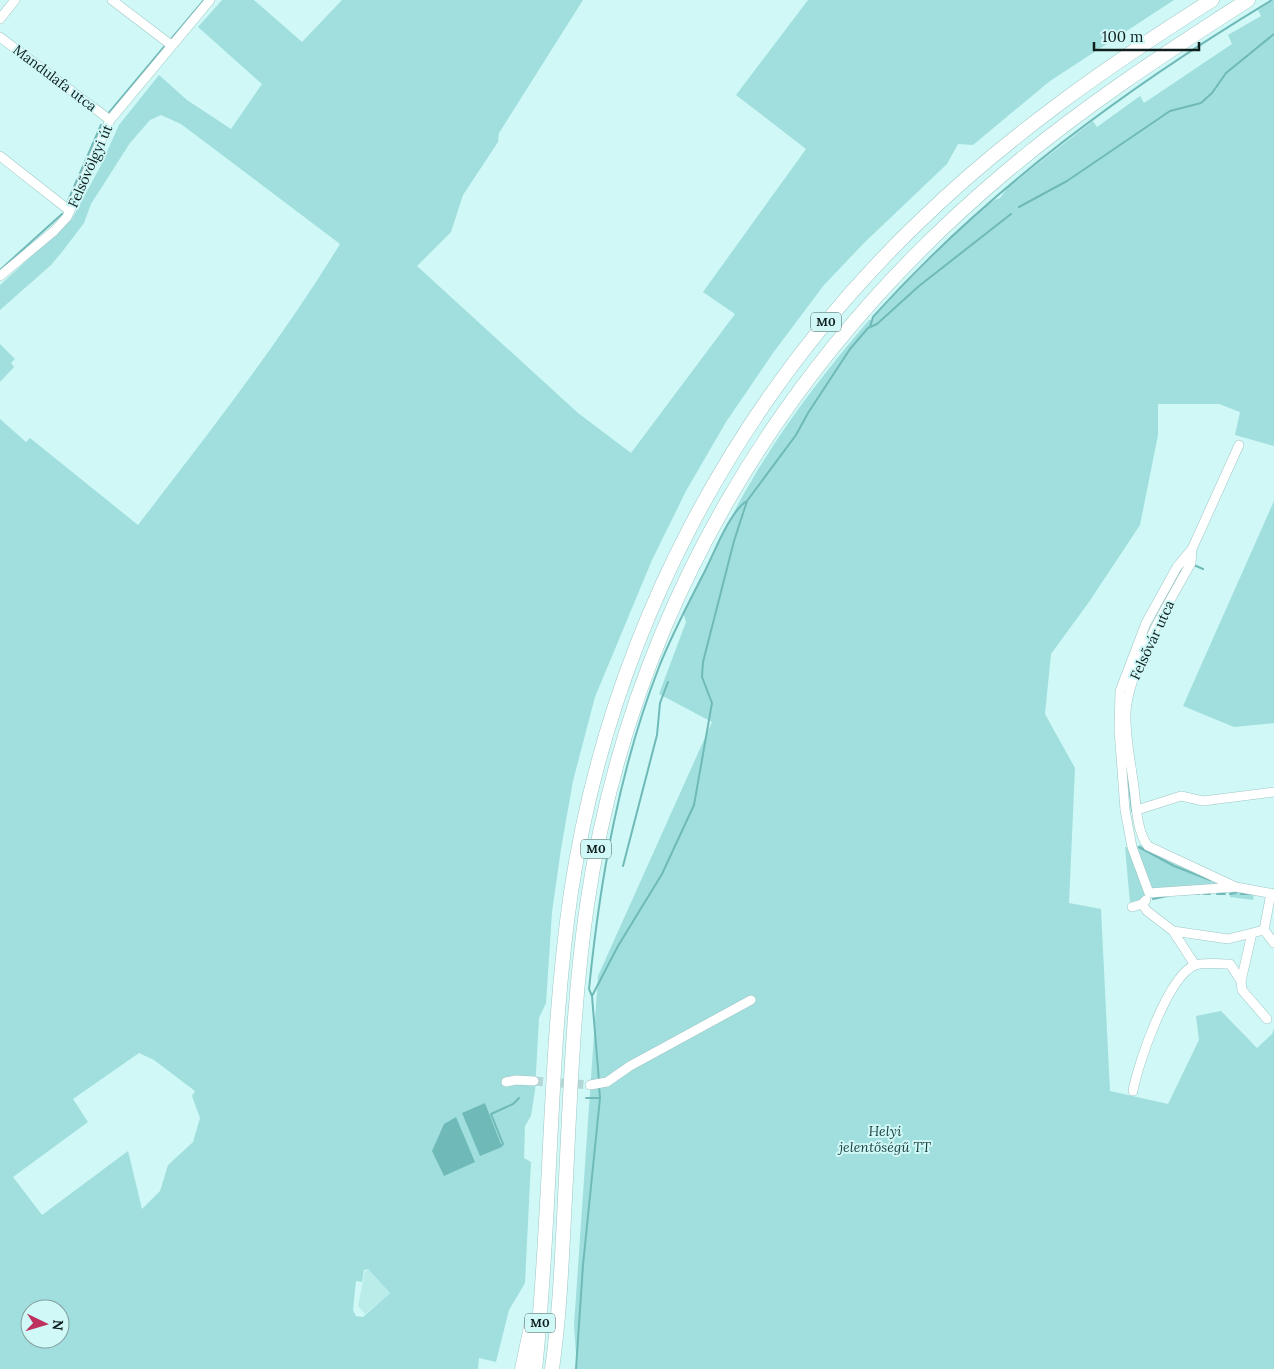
<svg xmlns="http://www.w3.org/2000/svg" width="1274" height="1369" viewBox="0 0 1274 1369" font-family="Lora,serif">
	<rect width="100%" height="100%" fill="#cff8f6"/>
	<path fill="#baecea" d="M368 1269 390 1293 365 1314 358 1306 365 1271Z"/>
	<path fill="#a1dfde" fill-rule="evenodd" d="M222 0H254L302 42 342 0H583L499 133 498 142 463 195 451 232 417 266 578 413 631 453 735 314 703 292 806 149 736 95 808 0H1174L1050 81 973 145 958 144 947 164 864 243 824 285 773 353 726 422 686 491 652 560 595 697 573 781 561 849 552 912 546 1003 539 1018 535 1090 531 1116 525 1126 524 1158 531 1162 525 1283 509 1310 496 1362 479 1358 478 1369H0V419L26 442 30 438 138 525C209 433 280 342 340 244L181 124 161 115 150 120 130 143 91 204 84 223 62 252 51 265 0 310V285L72 219 100 167 119 125 159 75 187 100 231 129 262 84 198 27ZM139 1053 154 1060 195 1091 192 1096 200 1118 193 1142 168 1165 160 1191 142 1209 128 1151 42 1215 13 1177 88 1122 73 1099ZM368 1269 390 1293 363 1317 356 1316 353 1310 356 1281 362 1282 364 1270ZM30 1309H60V1339H30Z
		M1274 0V446L1235 435 1240 412 1219 404H1158V435L1140 525 1089 602 1051 654 1045 714 1075 768 1069 903 1101 909 1110 1091 1168 1104 1199 1040 1196 1016 1221 1011 1257 1048 1272 1034 1274 1029V1369H577L574 1325 598 976 712 722 659 694 686 622 683 612C707 566 729 518 756 473 789 418 828 368 869 320H872C892 297 977 203 1000 198L1008 187 1093 121 1097 127 1140 96 1144 103 1232 44 1228 35 1261 16 1258 10Z
		M0 344 15 359 11 363 14 367 0 382Z
		M1274 501V723L1234 727 1183 706Z
		M1140 845 1226 885 1161 891 1151 888C1147 874 1138 861 1136 847Z
		M1125 847H1128L1146 892 1145 896 1139 902 1130 903Z
		M1230 892H1254L1253 900 1230 897Z"/>
	<path fill="#6fbab8" d="M485 1103 502 1147 480 1156 462 1113Z
		M456 1117 475 1162 444 1176 432 1151 444 1124Z"/>
	<g fill="none" stroke-linecap="round" stroke-linejoin="round">
		<path stroke="#6fbab8" stroke-width="2" d="M172 38 204 0
			M107 115 164 47
			M67 203 101 125
			M1019 207 1067 181 1170 111 1201 103 1212 93 1226 73 1274 34
			M0 270 62 214
			M870 327 873 317C987 190 1126 88 1272 0
			M1194 565 1203 569
			M1170 592 1182 567
			M1124 694 1127 685
			M1128 776 1132 811
			M1139 847 1174 866 1210 880
			M623 866 657 735 660 703 668 682
			M1190 894H1199
			M1204 894H1210
			M1217 894H1225
			M1230 894 1236 893
			M1241 894H1251
			M1153 899 1167 896
			M592 996 618 946 662 874 694 805 712 703 702 677 703 662 734 541 747 501 796 435 808 413 850 349 868 328 877 324 919 286 1011 214
			M599 1081 592 996 589 989C600 880 619 770 659 667 672 634 689 602 705 571 715 551 728 516 745 502
			M586 1098H600L599 1086
			M502 1145 503 1144 491 1114 513 1104 519 1098
			M576 1369 583 1265 600 1098"/>
		<path stroke="#b2d7d6" stroke-width="9" stroke-dasharray="9 4.5" stroke-linecap="butt" d="M534 1081 590 1085"/>
		<defs>
			<path id="minor" d="M112 0 171 45
				M0 19 15 0
				M0 37 110 120
				M0 156 70 211
				M0 276 54 231 67 217 110 120 210 0
				M1192 549 1191 563C1170 600 1128 671 1126 712 1125 737 1131 763 1134 788 1136 804 1137 833 1148 846L1236 887
				M1137 810 1181 796 1203 801 1274 792
				M1149 893 1132 847 1125 810 1119 730 1120 691 1146 623 1177 567 1192 549 1239 445
				M1149 893 1236 887 1274 894
				M1142 904 1147 911 1173 931 1195 965
				M1132 907 1142 904 1146 900
				M1264 930 1271 893
				M1264 930 1274 943
				M1173 931 1228 939 1264 930
				M1241 981 1252 933
				M506 1082 516 1080 534 1081
				M590 1085 607 1082 630 1066 751 1000
				M1133 1091C1138 1063 1168 976 1195 965 1204 962 1220 964 1230 964L1241 981 1242 990 1267 1019"/>
			<path id="trunk" d="M522 1369 532 1322
				M535 1369C552 1210 548 1050 571 892 610 635 734 399 921 220 1009 135 1109 65 1212 0
				M552 1369C560 1313 562 1255 565 1198 570 1100 573 1002 587 905 630 612 782 359 1008 170 1083 107 1165 53 1248 0"/>
		</defs>
		<use href="#minor" stroke="#9fc6c5" stroke-width="10"/>
		<use href="#trunk" stroke="#9fc6c5" stroke-width="15"/>
		<use href="#minor" stroke="#fff" stroke-width="9"/>
		<use href="#trunk" stroke="#fff" stroke-width="14"/>
	</g>
	<g text-anchor="middle" stroke-width="4" stroke-linejoin="round" paint-order="stroke">
		<g fill="#cff8f6" stroke="#49605f" stroke-width="1">
			<rect x="811" y="312.5" width="30" height="19" rx="4"/>
			<rect x="581" y="839.5" width="30" height="19" rx="4"/>
			<rect x="525" y="1313.5" width="30" height="19" rx="4"/>
		</g>
		<g font-size="12" font-weight="bold" fill="#101f1e">
			<text x="826" y="326">M0</text>
			<text x="596" y="853">M0</text>
			<text x="540" y="1327">M0</text>
		</g>
		<g font-size="14" fill="#101f1e" stroke="#cff8f6">
			<text transform="translate(55 78) rotate(37)" y="5">Mandulafa utca</text>
			<text transform="translate(90 166) rotate(-66)" y="5">Felsővölgyi út</text>
			<text transform="translate(1152 640) rotate(-65)" y="5">Felsővár utca</text>
		</g>
		<g font-size="14" font-style="italic" fill="#193e3d" stroke="#cff8f6">
			<text x="885" y="1136">Helyi<tspan x="885" dy="16">jelentőségű TT</tspan></text>
		</g>
	</g>
	<g transform="translate(45 1324) rotate(95)"><circle r="24" fill="#cff8f6" stroke="#83a1a0"/>
	<path d="M0-4L9 19L0 12L-9 19Z" fill="#be305e"/>
	<text y="-8" font-size="14" font-weight="bold" text-anchor="middle" fill="#101f1e">N</text>
	</g>
	<path d="M1094 42v8h105v-8" fill="none" stroke="#101f1e" stroke-width="2.5"/>
	<text x="1102" y="42" font-size="15" fill="#101f1e" stroke="#cff8f6" stroke-width="4" paint-order="stroke">100 m</text>
</svg>
